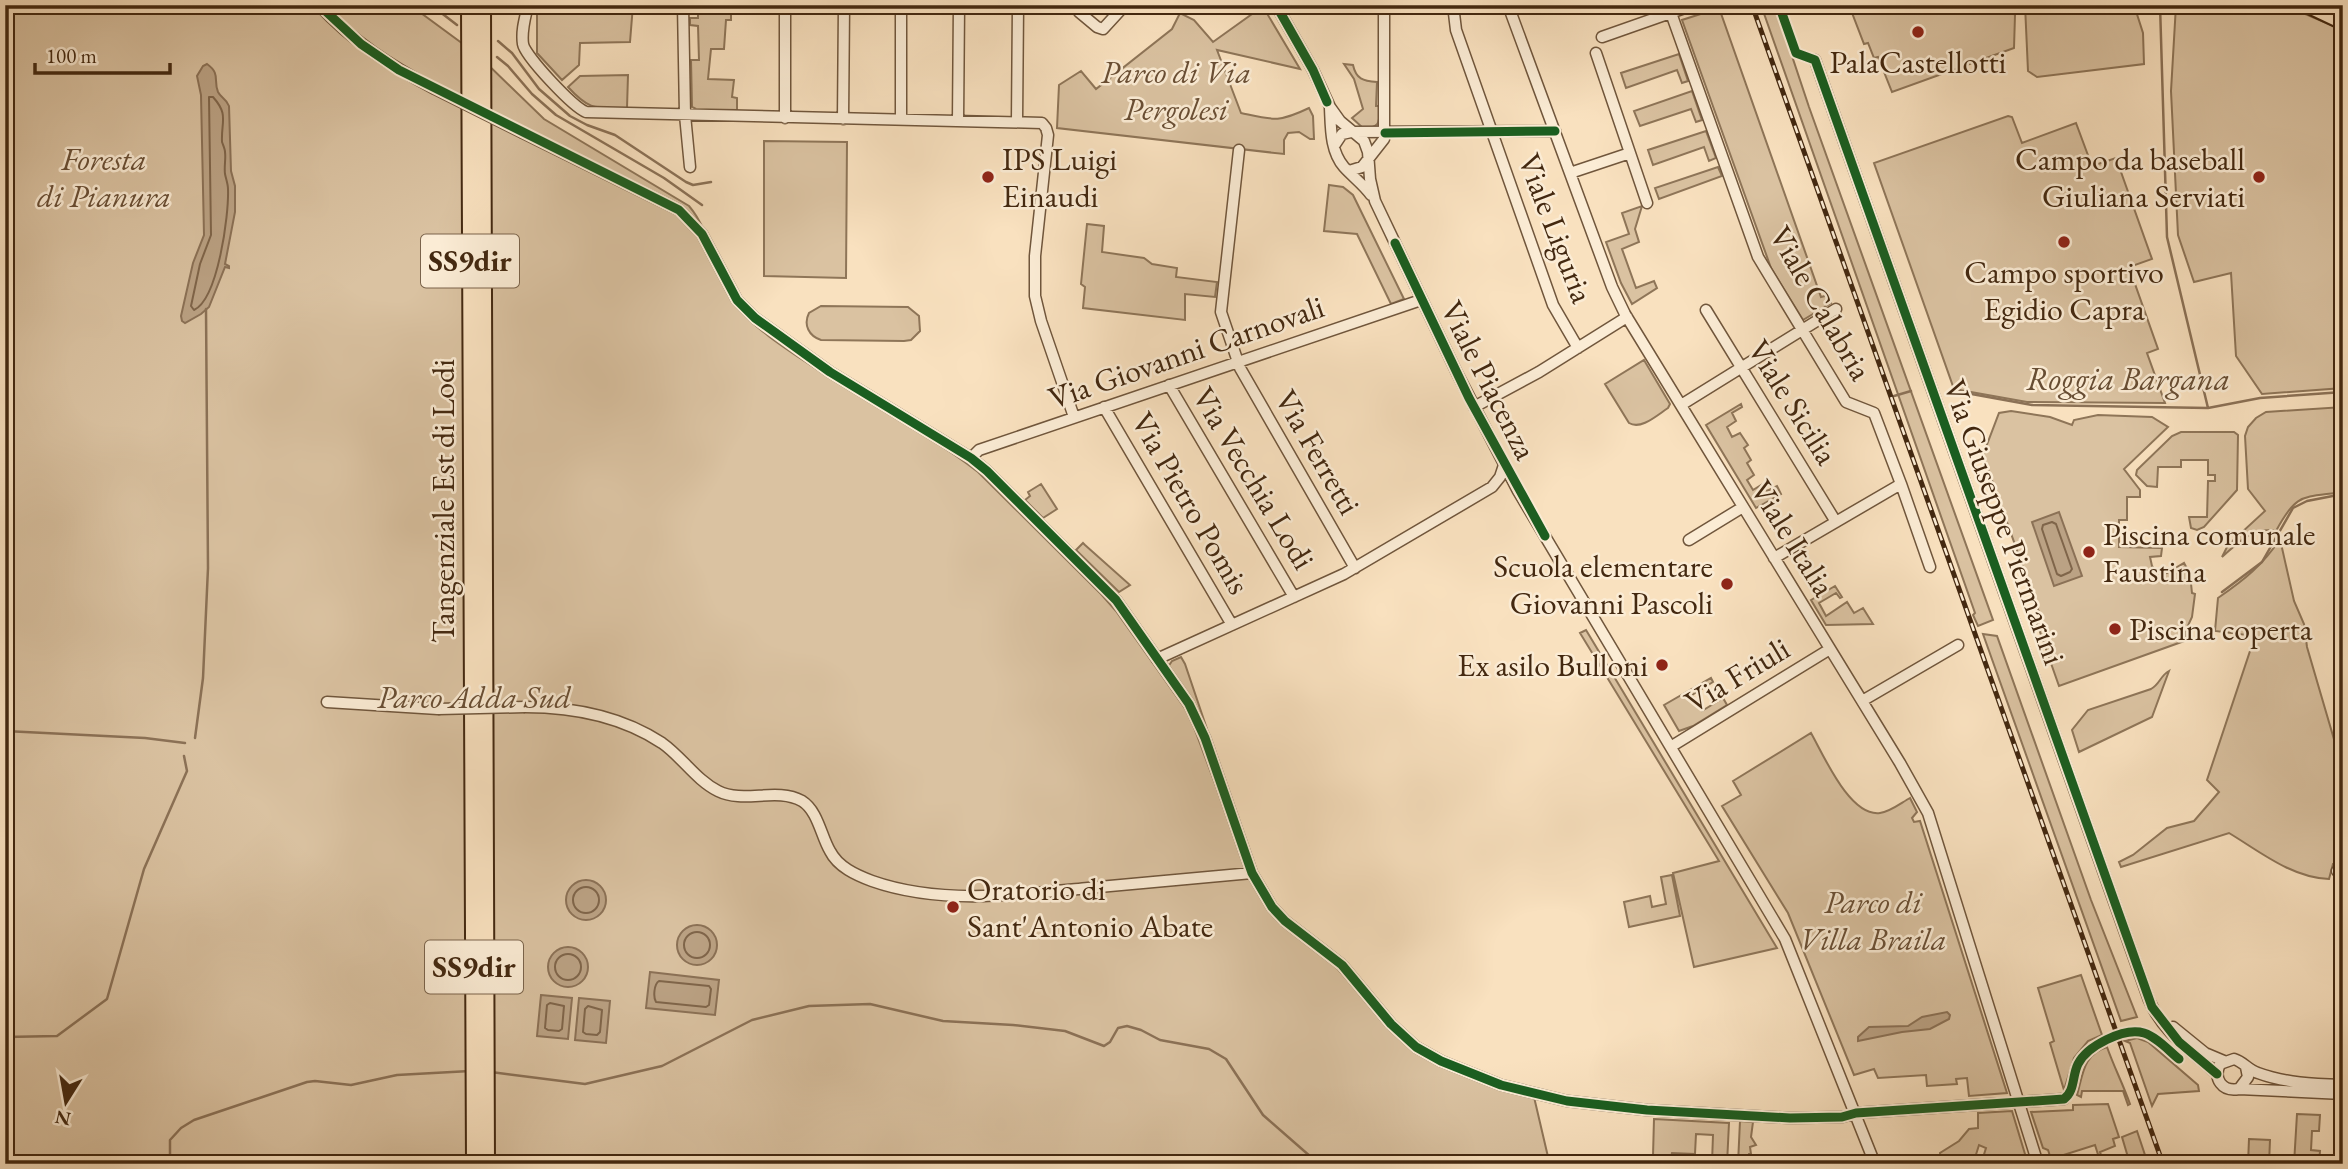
<svg xmlns="http://www.w3.org/2000/svg" width="2348" height="1169" viewBox="0 0 2348 1169" font-family="'EB Garamond',serif">
	<rect width="100%" height="100%" fill="#f9e1bf"/>
	<filter id="stains"><feTurbulence type="fractalNoise" baseFrequency=".00286" numOctaves="4"/><feColorMatrix values="0 0 0 0 .2 0 0 0 0 .09 0 0 0 0 .02 0 0 0 .5 -.17"/></filter>
	<radialGradient id="worn" r=".72"><stop offset=".6" stop-color="#630" stop-opacity="0"/><stop offset="1" stop-color="#630" stop-opacity=".3"/></radialGradient>
	<path fill="#dac2a1" stroke="#8e7558" stroke-width="2" d="M5 5H410L478 55 544 119 689 206C714 235 712 278 737 307 758 331 785 348 812 366 867 402 926 432 978 472L1101 594 1116 611 1189 714 1246 866 1272 913 1336 967 1401 1040 1534 1097 1549 1161 1554 1164H5Z
		M537 5H633L630 42 580 43 579 65 562 80 537 53Z
		M698 5H731V20H726L724 49H711L708 79 734 80 732 97 737 98V110L696 109 692 107 691 60H699L698 26 690 25V18H698Z
		M1256 5H1262L1300 69 1217 50 1241 113C1273 120 1278 123 1309 108L1313 116 1314 139H1310L1299 132 1288 133 1284 140V154L1057 128 1059 85 1081 71 1096 89 1172 29 1180 13 1194 20 1213 42 1259 9Z
		M1712 5H1718L1821 297 1829 295 1831 303 1803 320 1771 268 1682 20 1713 10Z
		M1761 5H1775L1809 107 1993 620 1978 626 1973 615 1975 613Z
		M1849 5H2009V9L2015 15 2014 48 1892 92 1878 57 1874 58 1868 43 1864 44Z
		M2025 5H2134L2143 33 2144 64 2037 77 2028 71Z
		M2176 5H2284L2343 30V388L2262 394 2236 356 2231 273 2194 282 2178 235 2171 91Z
		M1679 54 1688 81 1682 83 1677 70 1626 88 1621 73Z
		M1344 64 1353 65C1356 79 1363 81 1377 82L1376 106H1380C1379 122 1381 128 1363 128L1352 118 1363 109 1354 79Z
		M628 75 627 108C595 108 590 111 568 87L580 76Z
		M1692 91 1702 120 1696 122 1691 109 1640 126 1634 111Z
		M2008 116 2012 117 2022 143 2076 123 2092 166 2116 158 2152 259 2129 267 2158 349 2147 353 2165 403 2027 402 1954 389 1874 163Z
		M1706 131 1716 158 1709 161 1704 147 1653 165 1648 150Z
		M764 141 847 142 846 278 764 276Z
		M1718 167 1722 176 1659 199 1655 188Z
		M1329 185 1343 187 1353 195 1404 299 1391 304 1357 234 1324 231Z
		M1642 206 1635 229 1639 242 1622 249 1636 288 1654 281 1657 288 1632 304 1621 283 1606 242 1629 234 1622 213Z
		M1087 224 1104 226 1102 252 1144 258 1152 264 1177 268 1176 277 1217 282 1215 297 1185 294V320L1083 308 1085 287 1081 284Z
		M821 306 908 307 919 316 920 331 911 340 904 341 821 340C809 336 803 325 809 313Z
		M1644 360 1670 404 1668 408C1656 416 1641 430 1629 423L1605 384Z
		M1741 404 1742 407 1732 413 1736 421 1727 427 1732 437 1740 433 1748 445 1744 448 1751 460 1747 463 1754 475 1747 480 1753 490 1763 484 1767 491 1777 486 1781 494 1756 508 1706 425Z
		M2343 407V492C2302 498 2297 492 2276 531 2252 527 2239 542 2222 557L2228 545 2265 511 2248 489 2245 436 2248 427 2256 418 2266 412Z
		M2011 411 2050 417 2072 425 2074 420 2098 415 2152 417 2168 427 2124 469 2140 490V497H2127V520H2119V547L2162 548 2161 556 2150 557 2152 566 2157 572 2163 569 2167 573 2184 563 2190 574 2192 593 2195 594 2192 617 2185 632 2187 640 2059 686 2034 615 2039 612 1983 455 1999 413Z
		M2181 432H2234L2238 435 2237 490 2204 527 2197 530 2191 528 2189 517H2207L2208 481H2215V475H2208V460H2181V467H2158L2157 487 2147 486 2136 475 2137 470 2172 436Z
		M1041 484 1057 509 1043 518 1025 500 1030 496 1028 492Z
		M2280 539 2294 601 2304 624 2307 647 2343 770V864H2333L2329 879C2292 878 2259 851 2229 833L2121 867 2119 862 2133 855 2167 828 2194 821 2219 792 2207 780 2255 636 2215 631 2218 598C2244 580 2263 565 2280 539Z
		M1083 543 1085 545 1130 585 1119 592 1076 550Z
		M1835 586 1842 597 1840 598 1836 593 1819 603 1826 616 1847 602 1854 613 1863 608 1873 624 1826 625 1811 600Z
		M1586 630 1777 948 1694 967 1673 873 1719 861 1580 633Z
		M1983 634 1997 636 2091 900 2137 1017 2121 1021Z
		M1181 657 1185 664 1207 729 1195 705 1168 667 1172 661Z
		M2169 671 2152 717 2079 752 2072 730 2088 710 2151 689C2160 684 2160 676 2169 671Z
		M1711 678 1713 682 1692 695 1702 711 1723 698 1727 705 1693 726 1679 731 1664 705Z
		M1811 733C1824 756 1850 817 1880 813 1890 812 1901 803 1910 798L1917 812 1912 818 1914 822 1920 821 2007 1093 1969 1096 1967 1078 1956 1079 1957 1084 1927 1086 1926 1075 1878 1078 1874 1069 1854 1075 1788 913 1722 806 1741 795 1733 781Z
		M1672 875 1680 916 1629 927 1624 902 1650 896 1652 907 1666 904 1661 877Z
		M2081 975 2102 1035 2088 1041 2074 1058 2064 1090 2050 1043 2054 1041 2038 988Z
		M2137 1038 2148 1042 2198 1085 2199 1091 2158 1094 2152 1106 2130 1043 2125 1041Z
		M2107 1047C2114 1067 2123 1084 2130 1104L2128 1105 2123 1091H2082L2081 1097 2077 1095C2083 1075 2083 1054 2107 1047Z
		M2108 1104 2119 1137 2113 1139 2115 1146 2100 1152 2104 1164H2101L2095 1145 2051 1159 2048 1150 2043 1148 2031 1112 2073 1110V1105Z
		M2012 1111 2028 1164H1981L1986 1148 1979 1145 1973 1164H1942L1940 1153 1959 1141 1969 1129 1978 1128V1113Z
		M2297 1114 2320 1115 2319 1131H2312L2311 1150 2320 1151 2319 1164H2294Z
		M1654 1119 1729 1123 1727 1164H1707L1712 1163 1713 1135 1696 1134 1695 1154 1672 1153 1671 1157 1653 1156Z
		M1740 1121 1753 1122 1751 1137 1756 1145 1750 1147 1751 1154H1749L1748 1160 1762 1161V1164H1738Z
		M2137 1131 2148 1164H2130L2122 1137Z
		M2249 1139 2270 1140 2269 1164H2248Z"/>
	<path fill="#bba284" stroke="#8b7156" stroke-width="2" d="M207 64C221 74 213 80 218 92 221 98 226 98 229 106L231 171 235 186V212L225 264 229 266V268L225 267 209 307 201 314 185 323 182 321 181 316 193 263 204 235 201 95 197 76 203 66Z
		M2059 512 2082 576 2054 586 2032 522Z
		M566 900a20 20 0 1 1 40 0a20 20 0 1 1-40 0Z
		M677 945a20 20 0 1 1 40 0a20 20 0 1 1-40 0Z
		M548 967a20 20 0 1 1 40 0a20 20 0 1 1-40 0Z
		M650 972 719 980 715 1015 646 1008Z
		M541 995 572 998 568 1039 537 1036Z
		M579 998 610 1001 606 1043 575 1040Z
		M1947 1012 1950 1015 1949 1019 1930 1029 1902 1032 1858 1041V1037L1869 1027 1908 1026 1922 1017Z"/>
	<g fill="none" stroke-linecap="round" stroke-linejoin="round">
		<path stroke="#7f654a" stroke-width="2" d="M209 97H213C229 115 221 121 222 142 223 145 225 149 225 152 226 159 224 166 225 174 226 179 228 184 228 189 229 215 218 299 194 310L191 306 200 264 211 235Z
			M2052 522 2056 524 2072 569 2070 572 2061 576 2057 574 2042 529 2043 525Z
			M573 900a13 13 0 1 1 26 0a13 13 0 1 1-26 0Z
			M684 945a13 13 0 1 1 26 0a13 13 0 1 1-26 0Z
			M555 967a13 13 0 1 1 26 0a13 13 0 1 1-26 0Z
			M659 981 709 986 711 989 709 1005 706 1007 656 1002C653 997 654 984 659 981Z
			M550 1003 564 1006 562 1029 559 1031 548 1030 545 1028 547 1005Z
			M588 1006 602 1010 600 1032 597 1035 586 1034 583 1032 585 1009Z"/>
		<path stroke="#8b7156" stroke-width="2.5" d="M431 5 457 25
			M452 5 457 9
			M2160 5 2167 237 2208 408
			M498 41 512 53 539 89 570 116 587 125 615 135 686 182 693 185 711 182
			M497 57 508 66 532 94 556 115 664 178 702 205
			M1955 391 2032 405 2208 408 2260 398 2343 392
			M1894 396 1911 391
			M2222 592 2262 562 2293 508 2307 501 2343 494
			M5 731 145 738 185 743
			M195 738 203 678 208 568 206 309
			M5 1037 57 1036 107 999 144 869 187 771 184 756
			M491 1072 585 1084 662 1066 752 1020 809 1006 870 1004 943 1021 1013 1025 1065 1031 1104 1046 1110 1042 1118 1028 1127 1026 1141 1030 1160 1040 1209 1049 1226 1059 1263 1115 1319 1164
			M170 1164V1140L181 1128 194 1120 307 1082 315 1081 351 1085 397 1075 470 1071"/>
		<defs>
			<path id="minor" d="M319 5C352 41 391 66 433 88
				M528 5C525 18 521 31 523 44 525 56 573 107 586 112L1042 123 1046 128 1048 135 1035 256V296L1041 321 1074 417
				M683 5 685 115 690 167
				M1276 5 1313 70 1330 107 1340 121 1364 141 1368 152 1370 179 1375 201 1457 373 1518 491 1785 939 1875 1164
				M1453 5 1456 30 1553 305 1578 348
				M1508 5 1612 287 1625 314 1900 763 1928 813 2038 1164
				M1079 12 1097 27 1103 29 1125 5
				M1671 13 1758 257 1846 402 1874 413 1901 484
				M1602 37 1693 5
				M1596 53 1647 203
				M1815 60 2149 1000C2163 1033 2192 1051 2217 1074
				M1330 108C1331 127 1330 151 1344 167 1353 177 1363 184 1371 195
				M785 118V5
				M843 119 844 5
				M901 120V5
				M958 121 959 5
				M1017 121 1018 5
				M523 133 679 210 702 234 737 300 755 318 830 372 971 458 987 471 1116 600 1189 704 1205 738 1252 873 1272 907 1285 921 1342 965 1391 1024 1416 1047 1441 1061 1501 1085 1567 1101 1647 1110 1790 1118 1842 1117 1856 1113 2064 1099
				M1334 146 1342 134 1351 132 1555 131
				M1239 150 1221 312 1240 368 1355 568
				M1349 171 1362 167 1384 139V5
				M1570 173 1630 153
				M1706 310 1836 522
				M1169 385 1294 597
				M1681 405 1836 309
				M1104 407 1232 625
				M1474 407 1539 372 1627 317
				M971 458 979 450 1421 300
				M1689 540 1743 507
				M1774 558 1901 484 1930 567
				M1157 659 1344 574 1492 487 1500 477 1504 465
				M1862 701 1958 645
				M327 702 438 709
				M525 707C573 707 621 716 662 743 682 757 696 780 718 791 744 804 776 787 802 801 818 811 821 836 830 851 838 867 856 875 872 881 940 905 1018 895 1088 888 1143 883 1197 878 1252 873
				M1672 746 1830 649
				M2337 871H2343
				M2173 1027 2205 1053 2224 1061
				M2246 1067 2248 1077 2239 1089C2222 1092 2213 1079 2220 1064L2234 1059C2244 1062 2248 1070 2258 1073 2285 1083 2314 1084 2343 1085
				M2239 1089 2343 1094"/>
			<path id="highway" d="M469 5 474 1164
				M483 5 487 1164
				M2307 5 2343 22
				M2332 5 2343 11"/>
		</defs>
		<use href="#minor" stroke="#70563c" stroke-width="13"/>
		<use href="#highway" stroke="#432810" stroke-width="18"/>
		<use href="#minor" stroke="#fbecd5" stroke-width="10"/>
		<use href="#highway" stroke="#f9e1bf" stroke-width="14"/>
		<defs>
			<path id="rail" d="M1752 5 2163 1164"/>
		</defs>
		<use href="#rail" stroke="#432810" stroke-width="5"/>
		<use href="#rail" stroke="#fbecd5" stroke-width="2.5" stroke-dasharray="8" stroke-linecap="butt"/>
		<defs>
			<path id="minor-bridge" d="M433 88 523 133
				M438 709 525 707"/>
		</defs>
		<use href="#minor-bridge" stroke="#70563c" stroke-width="13" stroke-linecap="butt"/>
		<use href="#minor-bridge" stroke="#fbecd5" stroke-width="10"/>
		<defs>
			<path id="cycleway" d="M319 5 361 44 399 70 679 210 702 234 737 300 755 318 830 372 971 458 987 471 1116 600 1189 704 1205 738 1252 873 1272 907 1285 921 1342 965 1391 1024 1416 1047 1441 1061 1501 1085 1567 1101 1647 1110 1790 1118 1842 1117 1856 1113 2064 1099C2075 1091 2072 1076 2078 1064 2087 1046 2124 1027 2144 1033 2157 1037 2169 1051 2179 1059
				M1276 5 1313 70 1327 102
				M1779 5 1796 53 1815 60 2152 1007 2179 1042 2217 1074
				M1385 133 1555 131
				M1395 243 1469 398 1545 536"/>
		</defs>
		<use href="#cycleway" stroke="#fbecd5" stroke-width="13"/>
		<use href="#cycleway" stroke="#1b5e20" stroke-width="9"/>
	</g>
	<g fill="#8f2418" stroke="#fbecd5" stroke-width="2.5">
		<circle cx="1918" cy="32" r="7"/>
		<circle cx="988" cy="177" r="7"/>
		<circle cx="2259" cy="177" r="7"/>
		<circle cx="2064" cy="242" r="7"/>
		<circle cx="2089" cy="552" r="7"/>
		<circle cx="1727" cy="584" r="7"/>
		<circle cx="2115" cy="629" r="7"/>
		<circle cx="1662" cy="665" r="7"/>
		<circle cx="953" cy="907" r="7"/>
	</g>
	<g text-anchor="middle" stroke-width="5" stroke-linejoin="round" paint-order="stroke">
		<g fill="#fbecd5" stroke="#7a634b" stroke-width="2">
			<rect x="421" y="234.5" width="98" height="53" rx="5"/>
			<rect x="425" y="940.5" width="98" height="53" rx="5"/>
		</g>
		<g font-size="30" font-weight="bold" fill="#432810">
			<text x="470" y="271">SS9dir</text>
			<text x="474" y="977">SS9dir</text>
		</g>
		<g font-size="32" fill="#432810" stroke="#fbecd5" text-anchor="start">
			<text x="1918" y="73" text-anchor="middle">PalaCastellotti</text>
			<text x="1002" y="170">IPS Luigi<tspan x="1002" dy="37">Einaudi</tspan></text>
			<text x="2245" y="170" text-anchor="end">Campo da baseball<tspan x="2245" dy="37">Giuliana Serviati</tspan></text>
			<text x="2064" y="283" text-anchor="middle">Campo sportivo<tspan x="2064" dy="37">Egidio Capra</tspan></text>
			<text x="2103" y="545">Piscina comunale<tspan x="2103" dy="37">Faustina</tspan></text>
			<text x="1713" y="577" text-anchor="end">Scuola elementare<tspan x="1713" dy="37">Giovanni Pascoli</tspan></text>
			<text x="2129" y="640">Piscina coperta</text>
			<text x="1648" y="676" text-anchor="end">Ex asilo Bulloni</text>
			<text x="967" y="900">Oratorio di<tspan x="967" dy="37">Sant'Antonio Abate</tspan></text>
		</g>
		<g font-size="32" font-style="italic" fill="#694e34" stroke="#fbecd5">
			<text x="1176" y="83">Parco di Via<tspan x="1176" dy="37">Pergolesi</tspan></text>
			<text x="104" y="170">Foresta<tspan x="104" dy="37">di Pianura</tspan></text>
			<text x="474" y="708">Parco Adda Sud</text>
			<text x="1873" y="913">Parco di<tspan x="1873" dy="37">Villa Braila</tspan></text>
		</g>
		<g font-size="32" fill="#432810" stroke="#fbecd5">
			<text transform="translate(1556 228) rotate(69)" y="11">Viale Liguria</text>
			<text transform="translate(1821 303) rotate(60)" y="11">Viale Calabria</text>
			<text transform="translate(1186 352) rotate(-19)" y="11">Via Giovanni Carnovali</text>
			<text transform="translate(1489 380) rotate(63)" y="11">Viale Piacenza</text>
			<text transform="translate(1793 402) rotate(58)" y="11">Viale Sicilia</text>
			<text transform="translate(1318 452) rotate(60)" y="11">Via Ferretti</text>
			<text transform="translate(1254 478) rotate(59)" y="11">Via Vecchia Lodi</text>
			<text transform="translate(443 501) rotate(-90)" y="11">Tangenziale Est di Lodi</text>
			<text transform="translate(1191 503) rotate(60)" y="11">Via Pietro Pomis</text>
			<text transform="translate(2005 522) rotate(70)" y="11">Via Giuseppe Piermarini</text>
			<text transform="translate(1793 538) rotate(58)" y="11">Viale Italia</text>
			<text transform="translate(1737 675) rotate(-31)" y="11">Via Friuli</text>
		</g>
		<g font-size="33" font-style="italic" fill="#674d33" stroke="#fbecd5">
			<text x="2128" y="390">Roggia Bargana</text>
		</g>
	</g>
	<rect width="2348" height="1169" fill="none" stroke="#f9e1bf" stroke-width="28"/>
	<rect x="7" y="7" width="2334" height="1155" fill="none" stroke="#432810" stroke-width="3.5"/>
	<rect x="14" y="14" width="2320" height="1141" fill="none" stroke="#432810" stroke-width="2"/>
	<g transform="translate(66 1102) rotate(191)" stroke="#fbecd5" stroke-width="5" paint-order="stroke">
	<path d="M0-5L12 26L0 18L-12 26Z" fill="#432810"/>
	<text y="-10" font-size="19" font-weight="bold" text-anchor="middle" fill="#432810">N</text>
	</g>
	<path d="M35 63v10h135v-10" fill="none" stroke="#432810" stroke-width="3.5"/>
	<text x="46" y="63" font-size="21" fill="#432810" stroke="#fbecd5" stroke-width="5" paint-order="stroke">100 m</text>
	<rect width="100%" height="100%" filter="url(#stains)"/>
	<rect width="100%" height="100%" fill="url(#worn)"/>
</svg>
